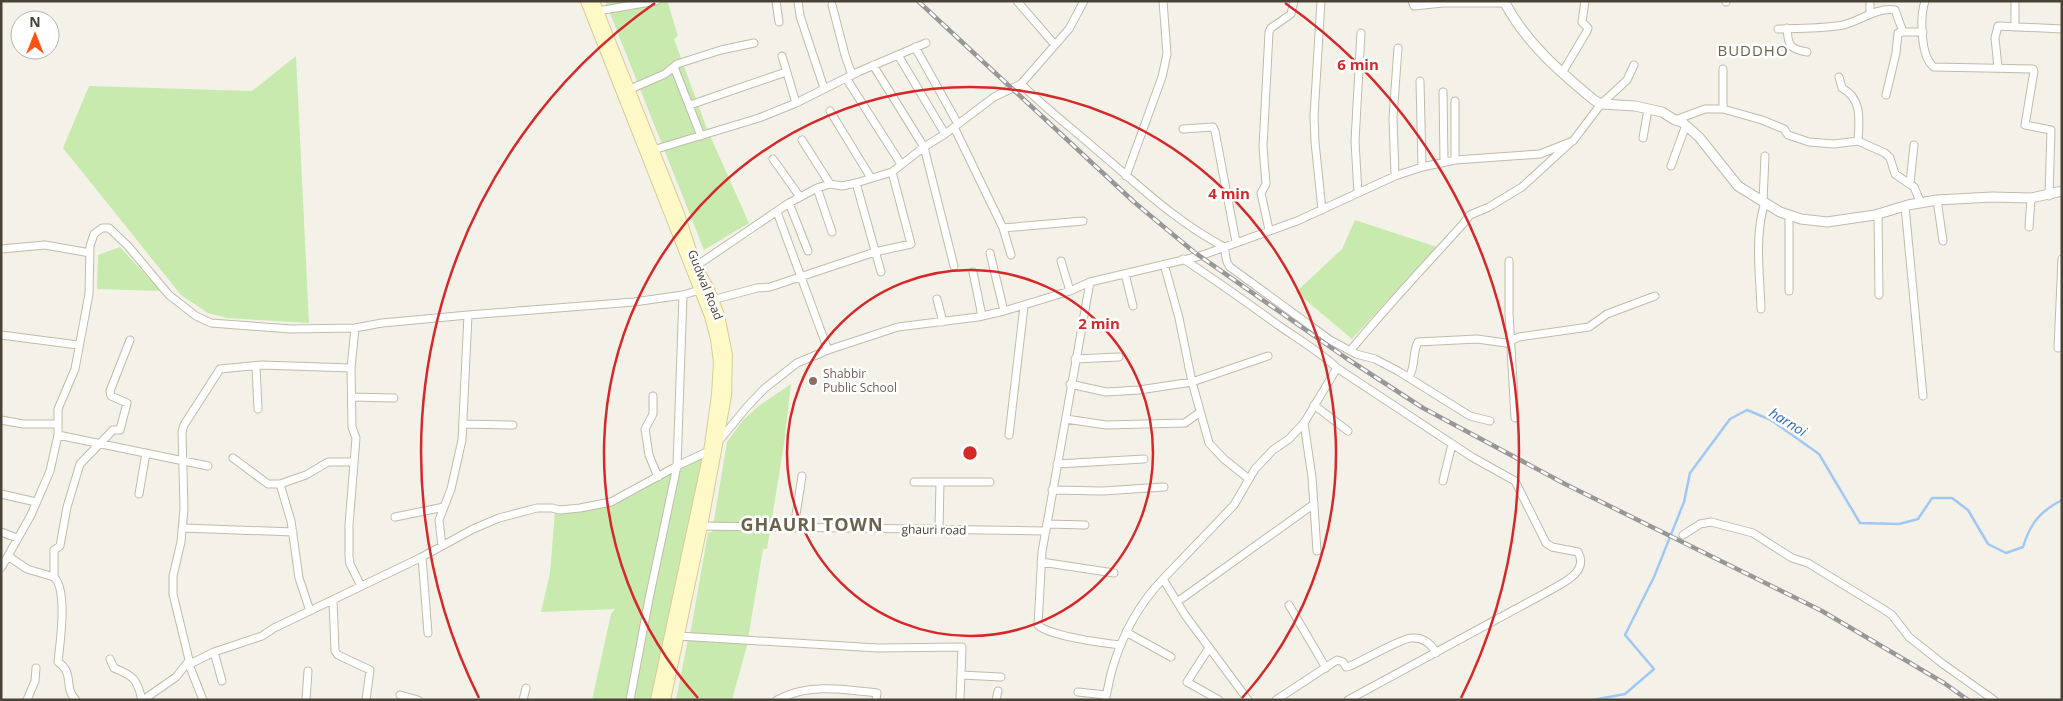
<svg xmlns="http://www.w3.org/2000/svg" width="2063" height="701" viewBox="0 0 2063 701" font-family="'Open Sans',sans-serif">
	<rect width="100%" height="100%" fill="#f4f2e8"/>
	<path fill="#c8eaaf" d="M605 1H661L668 3 678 36 674 39 707 129 749 223 704 250Z
		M296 56 309 323 227 318 208 313 181 295 63 148 89 86 252 91Z
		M1355 220 1437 247 1352 339 1296 292 1342 249Z
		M120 247 161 291 97 289 98 255Z
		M791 384 784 444 767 549H763L748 639 690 635 708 533 712 532 727 442 743 420 760 405Z
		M698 456 702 459 653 700H592L611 614 615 609 541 612 550 573 555 511 612 501Z
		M688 639 748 642 732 700H676Z"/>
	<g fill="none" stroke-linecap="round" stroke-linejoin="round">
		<path stroke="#a1c8f4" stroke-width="2.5" d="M1593 700 1625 694 1654 669 1625 635 1654 577 1684 502 1690 473 1730 419 1747 410 1771 420 1819 454 1860 523 1899 524 1918 519 1932 498H1952L1968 510 1988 544 2006 553 2023 547C2030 524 2040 511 2062 500"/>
		<defs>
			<path id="minor" d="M776 1 779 22
				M798 1 800 16 824 88
				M1017 1 1055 45
				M1321 1 1314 116 1315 142 1322 210
				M1412 1 1414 6 1443 3H1505
				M1925 1C1920 16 1920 57 1934 67L2033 69 2034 71 2025 125 2051 130 2049 196
				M2015 1V27
				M1726 2V1
				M832 5 845 55 852 75
				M598 11 656 1
				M1870 14V1
				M1787 28C1788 45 1789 49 1807 52
				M1778 29C1799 28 1822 29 1843 25 1861 21 1876 7 1895 10L1903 32H1923
				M915 47 958 124
				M898 55 945 134
				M782 56 796 103
				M873 65 924 147 954 266
				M674 67 701 136
				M1998 67 1995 38 1998 26 2062 29
				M1562 73 1587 31 1588 28 1582 22 1585 1
				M1839 77 1842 88C1863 99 1859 121 1858 141
				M846 78 901 164
				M1420 81 1422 167
				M1021 84C1046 109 1073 129 1099 152 1142 188 1174 220 1224 247L1227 262 1230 267 1330 340 1356 354 1375 359 1398 371 1470 416 1490 421
				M628 90 665 74 677 64 721 50 754 43
				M1443 92 1444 161
				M1886 95 1896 53 1898 33 1903 32
				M1455 101V160
				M690 105 786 72
				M1723 109V69
				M830 111 871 178
				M1675 120 1705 109H1723L1762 120 1784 129 1788 135 1809 142 1834 144 1858 141 1885 153 1890 158 1895 174 1914 187 1921 203
				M954 127 1003 228 1011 255
				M1183 129 1213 127 1215 131 1236 242
				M1643 138 1648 109
				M802 140 830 184
				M653 150 759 118 796 103 858 72 926 43
				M773 159 800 197
				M1671 166 1686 125
				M1126 176 1162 77 1167 54 1163 1
				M1395 176 1393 117 1398 48
				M856 183 881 272
				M1910 183 1914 145
				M817 188 832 232
				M1358 193 1355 141 1361 33
				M1937 200 1943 241
				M1763 201 1765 156
				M789 203 808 251
				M1905 206 1923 396
				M777 212 828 350
				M1878 214 1879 295
				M2029 227 2031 198
				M1003 228 1083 221
				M1269 230 1261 193 1266 184 1263 147 1269 32 1271 28 1291 14 1294 1
				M1 249 45 245 90 253
				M990 253 1004 311
				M1183 259C1216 280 1246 302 1278 325 1298 339 1319 351 1337 368L1472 457 1515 481 1546 543 1552 547 1578 552C1589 572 1563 583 1549 591L1348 700
				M1061 261 1070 291
				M1509 261V313L1515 418
				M1164 264 1179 318 1192 382 1209 443 1224 459 1249 479
				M696 266 789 203 817 188 830 184 842 186 856 183 892 172 924 147 945 134 994 97 1021 84 1069 29 1084 1
				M973 272 982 316
				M1125 274 1133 306
				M1090 282 1042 552 1038 625C1049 636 1103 643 1121 645
				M1789 291V215
				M937 299 943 322
				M712 300 757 288 770 287 875 252 911 244 892 172
				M1761 309C1760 274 1754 236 1765 202
				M355 328 351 368 352 427 356 438 349 525V556L350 564 361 586
				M1 335 78 345
				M2058 348 2062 259
				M1350 351C1386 307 1425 266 1463 224L1470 215 1489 207 1522 187 1569 144
				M1075 359 1119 357
				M256 366 258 409
				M1409 377C1416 366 1412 353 1418 342L1477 339 1506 343 1519 337 1589 327 1607 314 1655 296
				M1070 384 1106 392 1139 390 1192 382 1268 356
				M653 396V414L645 429 649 455 658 477
				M352 397 394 398
				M1314 405 1348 431
				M1066 419 1106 425 1185 423 1200 412
				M1 420 23 424H57
				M1304 423 1312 477 1317 551
				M463 424 513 425
				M58 435 208 466
				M1009 435 1024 306
				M718 442 746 408 764 389 797 363 828 350 898 327 978 317 1004 311 1070 291 1090 282 1200 256 1297 221 1395 176 1422 167 1455 160 1540 154 1573 141 1601 104 1627 80 1634 65
				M233 458 268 484H280L306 475 328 462H354
				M1057 464 1144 459
				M1443 481 1452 444
				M914 482H990
				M280 484 291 521 299 578 310 611
				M1052 490 1103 491 1164 487
				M1 494 36 502
				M139 494 146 453
				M395 517 444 507
				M1047 524 1085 525
				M702 526 1046 531
				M183 528 293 532
				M794 528 802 476
				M939 530 940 482
				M1 532 17 538
				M1683 535 1700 524 1711 522 1753 533 1792 558 1808 563 1883 609 1892 615 1909 637 1943 664 1994 700
				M442 546 439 520 451 489 462 440 468 315
				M8 556 27 569 54 577V550L60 546 67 507 80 464 113 430H120L127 403 111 396 110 391 130 340
				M422 557 428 633
				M1041 562 1114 573
				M1 568 31 515 50 471 58 435V409L75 369 89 294 90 246 94 234 102 228H109L128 246 169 295 196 316 211 323 291 329 355 328 382 323 468 315 634 302 683 295 703 289
				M54 577C68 590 60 643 58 662 75 673 63 688 76 700
				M333 600 335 651 338 655 370 670 366 700
				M1177 602 1314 504
				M1289 605 1326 668
				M1126 632 1171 657
				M678 636 878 648 962 647 960 700
				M1209 648 1187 682 1219 700
				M214 652 222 681
				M110 659 114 668C134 676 137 679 142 700
				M188 662 203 700
				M190 664 173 594V576L181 542 184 509 182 432 184 425 220 369 261 365 351 368
				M961 675 1001 677
				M1078 692 1106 695
				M400 695 418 700
				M27 700 35 681 36 668
				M143 700 176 677 188 662 190 664 214 652 262 636 274 628 420 558 473 529 499 518 537 508H552L560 510 580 508 611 502 677 466 711 450
				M306 700 308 671
				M523 700 526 688
				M630 700 649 599 677 466 683 295
				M777 700C808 683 843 689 877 693L876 700
				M996 700 998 691
				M1105 700C1108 690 1109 680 1112 670 1122 635 1138 605 1163 579
				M1248 700 1185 615 1163 579 1234 505 1255 469 1273 450 1289 439 1304 423 1337 368
				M1276 700 1337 660 1343 662 1346 667 1350 666C1362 661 1402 638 1411 638 1423 637 1431 643 1436 653"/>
			<path id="tertiary" d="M1504 1C1525 42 1560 72 1594 100L1601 104 1635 106 1662 112 1675 120 1682 122 1699 137 1738 186 1780 212 1801 219 1827 222 1875 215 1908 205 1937 200 1992 197 2031 198 2062 191"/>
			<path id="secondary" d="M586 1 710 316 716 339 719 362 717 395 709 452 656 700
				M594 1 679 214 696 266 708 287 719 315 727 355 726 396 702 526 665 700"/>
		</defs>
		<use href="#minor" stroke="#c0bbaa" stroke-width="9"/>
		<use href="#tertiary" stroke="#c0bbaa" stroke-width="11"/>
		<use href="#secondary" stroke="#d7cd95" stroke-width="12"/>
		<use href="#minor" stroke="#fff" stroke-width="7"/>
		<use href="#tertiary" stroke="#fff" stroke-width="9"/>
		<use href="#secondary" stroke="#fff8c7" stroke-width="10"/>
		<defs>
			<path id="rail" d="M918 1 1134 202 1194 252 1346 358 1423 408 1565 484 1822 611 1944 683 1968 700"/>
		</defs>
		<use href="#rail" stroke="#979797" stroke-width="4.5"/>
		<use href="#rail" stroke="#fff" stroke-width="2.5" stroke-dasharray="8" stroke-linecap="butt"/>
	</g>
	<g fill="none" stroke="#d62828" stroke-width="2.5">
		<circle cx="970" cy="453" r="183"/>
		<path d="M698 698A366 366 0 1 1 1242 698"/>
		<path d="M479 698A549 549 0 0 1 655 3M1285 3A549 549 0 0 1 1461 698"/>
	</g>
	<circle fill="#8d6e63" stroke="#fff" stroke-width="2" cx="813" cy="381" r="5"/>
	<g text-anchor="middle" stroke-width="5" stroke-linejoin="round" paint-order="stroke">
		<g font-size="12" fill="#484336" stroke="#fff">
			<text transform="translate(705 285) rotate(68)" y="4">Gudwal Road</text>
			<text transform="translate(934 530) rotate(1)" y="4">ghauri road</text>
		</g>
		<g font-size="12" fill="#785e54" stroke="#fff" text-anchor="start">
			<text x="823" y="378">Shabbir<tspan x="823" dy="14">Public School</tspan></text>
		</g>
		<g font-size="14" font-style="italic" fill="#2a6bb9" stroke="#fff">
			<text transform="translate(1788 422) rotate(32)" y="5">harnoi</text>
		</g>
		<g font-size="15" letter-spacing="1" fill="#6b634d" stroke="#fff">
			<text x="1753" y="56">BUDDHO</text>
		</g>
		<g font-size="18" font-weight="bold" letter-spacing="1" fill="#6b634d" stroke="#fff">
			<text x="812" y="531">GHAURI TOWN</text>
		</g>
	</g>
	<circle cx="970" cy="453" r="8" fill="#d62828" stroke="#fff" stroke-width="2.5"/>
	<g font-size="15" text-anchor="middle" font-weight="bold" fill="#d62828" stroke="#fff" stroke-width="5" stroke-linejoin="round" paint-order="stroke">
		<text x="1358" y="70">6 min</text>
		<text x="1229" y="199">4 min</text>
		<text x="1099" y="329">2 min</text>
	</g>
	<rect width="2063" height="701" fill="none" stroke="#484336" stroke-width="5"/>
	<g transform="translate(35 35)"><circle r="24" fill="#ffffff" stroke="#b6b4af"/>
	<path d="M0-4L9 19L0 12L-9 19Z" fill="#ff5414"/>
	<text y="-8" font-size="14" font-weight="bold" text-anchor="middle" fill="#484336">N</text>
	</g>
</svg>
